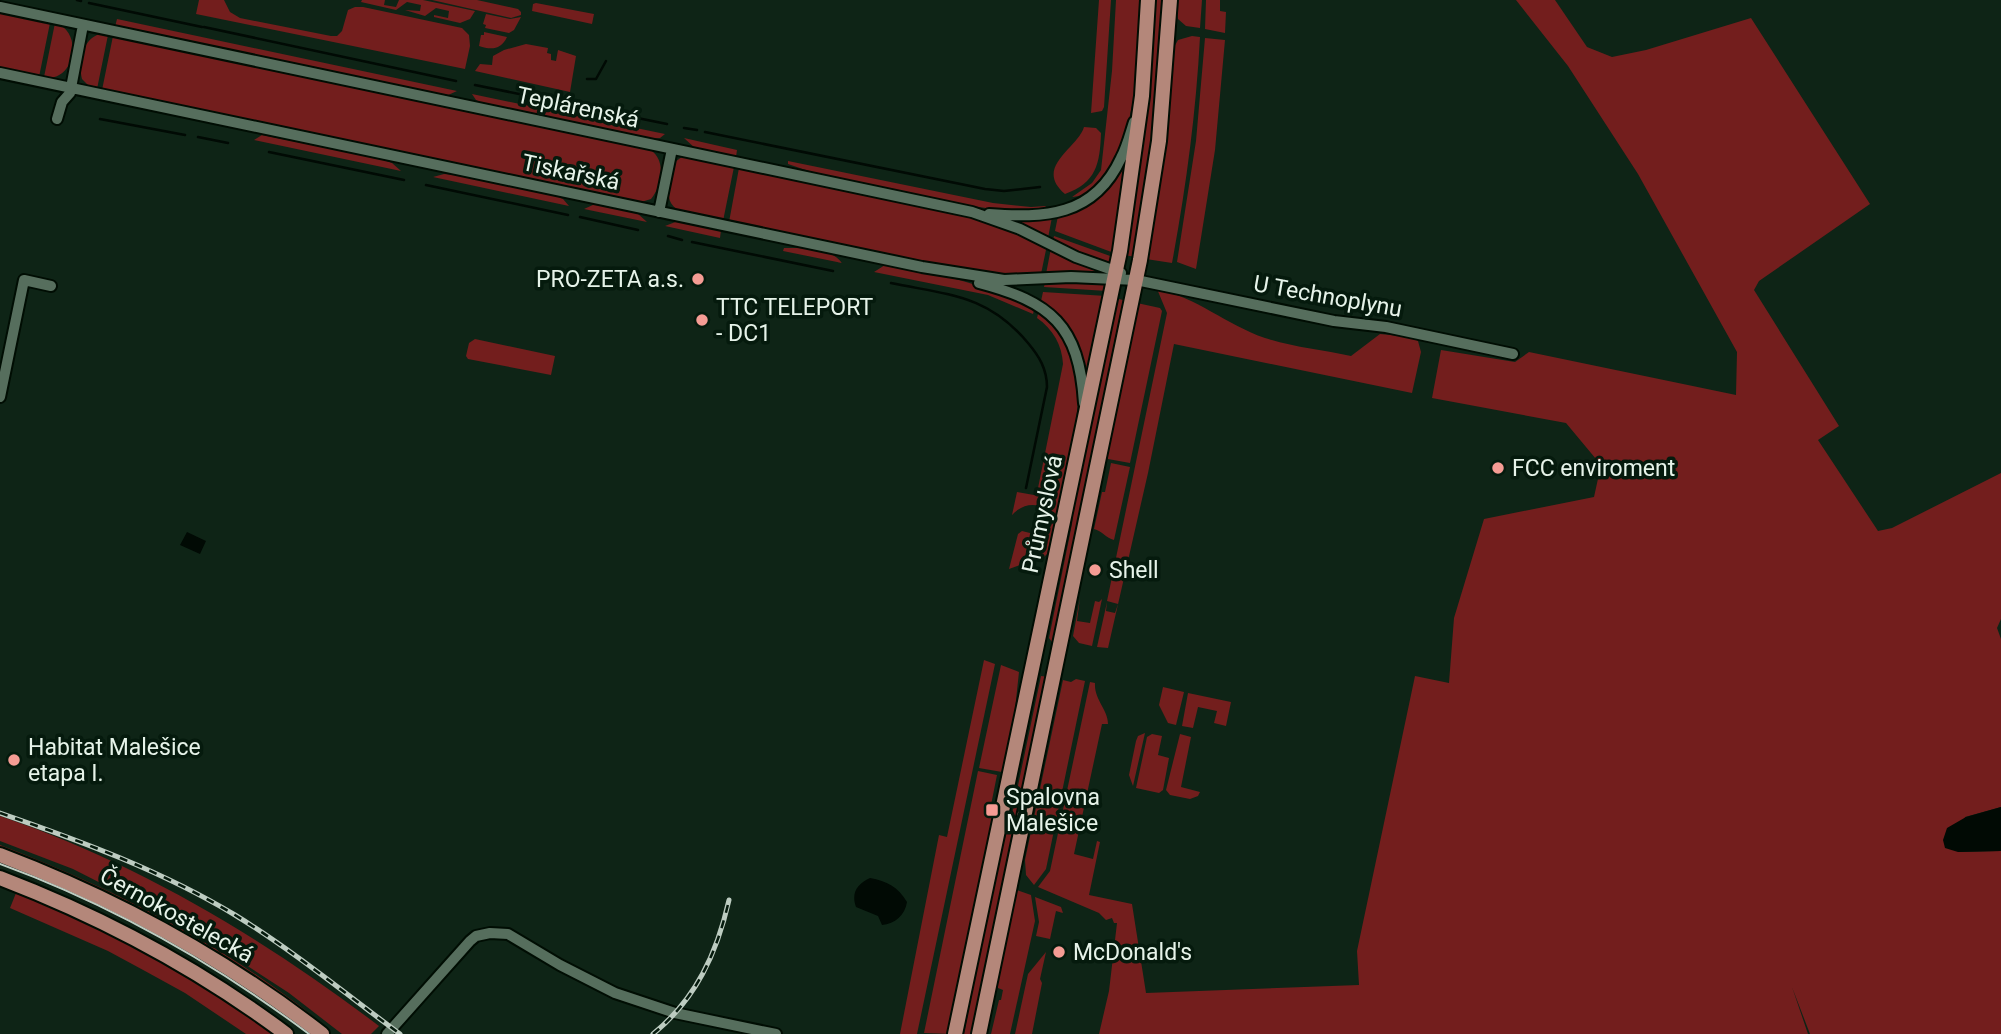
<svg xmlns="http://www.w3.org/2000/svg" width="2001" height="1034" viewBox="0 0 2001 1034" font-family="Roboto,sans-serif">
	<rect width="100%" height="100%" fill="#0e2416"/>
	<path fill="#731e1d" d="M199 0H224L230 12 240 18 331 36H337L342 31 348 10 355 7H363L462 28 469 35 470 46 465 69 196 14Z
		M362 0H385L384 5 396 7 399 0H423L475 11 470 19 460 23 434 17V15L448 18 449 11 436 8 425 16 405 10 420 11 421 5 407 2 396 10 361 2Z
		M432 0H477L518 9 521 12V15L511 18Z
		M1099 0H1111L1104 107 1102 111 1091 113Z
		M1116 0H1143C1141 45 1135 194 1072 197L1092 183 1101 170 1112 71Z
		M1153 0H1165L1160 87 1136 257 1124 255Z
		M1175 0H1202L1200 28 1186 26 1178 19Z
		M1206 0H1220V11L1226 12 1225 33 1205 29Z
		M1516 0H1555L1587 47 1612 57 1646 50 1751 18 1870 204 1759 281 1754 290 1839 426 1818 440 1878 531 1892 528 2001 473V619L1997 628 2001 639V807L1965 817 1958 852 2001 851V1034H1810L1792 987 1808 1034H1099L1109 991 1117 923H1114L1112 918 1106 920 1099 913 1038 887 1050 871 1090 682 1095 683C1094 700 1108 709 1108 724H1102L1074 854 1093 859 1097 841 1100 842 1089 895 1132 904 1146 993 1359 985 1357 951 1415 676 1449 683 1454 618 1484 519 1594 497 1601 465 1566 423 1432 398 1441 350 1515 362 1529 352 1736 395 1737 352 1638 174 1568 66Z
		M536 3 594 14 592 24 532 11 533 4Z
		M0 12 50 23 39 77 0 68Z
		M486 14 510 19 521 17 514 30 509 33 485 28 486 25 483 24Z
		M117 19 457 91 446 96 115 27Z
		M55 23C85 32 74 84 44 77Z
		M484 32 507 37C501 50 491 50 479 46L481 35H484Z
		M100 34 108 35 97 89 91 88 82 79C78 63 82 39 100 34Z
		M113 36 646 148C667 155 663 185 651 199L638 203 102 90Z
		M1192 36 1200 37C1196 113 1186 188 1172 263L1146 259 1173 49 1178 40Z
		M1205 38 1225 40 1215 150 1196 269 1177 262 1196 141Z
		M526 44 548 48 547 53 551 54V60L556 61 558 50 576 56 570 92 475 71 480 64 492 65 493 56 504 50Z
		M472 94 665 134 660 138 649 139 484 104 476 100Z
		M1084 127 1096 128 1101 133C1100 164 1096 183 1065 194 1033 167 1078 148 1084 127Z
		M262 135 378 158 392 163 401 171 254 140Z
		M684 138 737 150 736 157 696 149Z
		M683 156 734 167 723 221C708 217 671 217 669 197 668 186 673 173 675 162Z
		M1127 159 1114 253 1055 231 1058 216 1070 212Z
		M788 161 993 203 1031 207 1046 206 1041 212C992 212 945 201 897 191 860 184 823 177 788 164Z
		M739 168C842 189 949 204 1047 245L1041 274 1008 276 941 267 729 222Z
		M444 174 457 175 556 196 563 199 569 206 433 177Z
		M595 204 637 213 647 222 584 209Z
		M1052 217 1048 238 1018 223 1019 220Z
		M678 221 721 230 720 238 665 226Z
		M1054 236 1113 257 1111 263 1086 256 1053 240Z
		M784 248C803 248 830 247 842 263L783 251Z
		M1051 248 1110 274H1046Z
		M885 265C933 270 990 288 1035 306L1033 314 988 295 874 272Z
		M1060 281 1106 284 1107 291 1044 287 1045 282Z
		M1157 289C1196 297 1227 325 1265 338 1292 347 1323 350 1351 356L1380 334 1412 337 1418 341 1421 352 1412 393 1174 344 1148 473 1108 648 1097 647 1107 602 1106 611 1115 613 1118 604 1107 601 1167 313Z
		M1043 292 1106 296 1087 377C1078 347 1066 320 1041 301Z
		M1115 298 1123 300 1106 382 1102 424 1055 641 1052 642 1049 638 1072 524 1076 486Z
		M1137 303 1160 308 1162 311 1130 463 1108 459 1107 444Z
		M1039 310C1052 321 1066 336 1072 352 1091 404 1059 501 1047 554L1039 562 1050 519C1044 499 1022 503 1012 515L1017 492 1034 495 1037 493 1063 364C1062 345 1053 329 1037 318Z
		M475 339 555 356 551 375 468 359 466 356 469 343Z
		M1111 463 1130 467 1114 540C1106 538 1102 531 1094 529L1102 492H1105Z
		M1022 531 1038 535 1036 538 1030 537 1029 545 1035 548 1033 560 1009 569 1018 534Z
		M1080 598 1077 621 1090 623 1095 601 1099 602 1102 599 1092 646 1079 643 1073 636Z
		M984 660 995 664 917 1034H900L939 835 947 837Z
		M1001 665 1019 672 1010 756 1002 772 979 768Z
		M1041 676 1049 677 974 1034H964L997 864 1011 819Z
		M1076 679 1085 681 1046 869 1034 885 1026 875 1025 860 1063 680 1071 682Z
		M1163 687 1184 692 1176 725 1168 723 1159 705Z
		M1188 693 1231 702 1226 726 1214 723 1217 711 1198 707 1193 728 1182 726Z
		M1145 733 1133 786 1129 775 1136 741 1138 736Z
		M1152 734 1162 736 1158 755 1169 758 1163 790 1159 793 1136 788 1147 737Z
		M1180 734 1191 737 1181 787 1200 792 1198 796 1190 799 1170 795 1166 790Z
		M978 771 997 775 991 805H989L987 812 992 817 994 830 951 1034 924 1033Z
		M0 816C138 863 263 938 379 1026L371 1034H342L289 993 191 929 73 869 0 841Z
		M0 845C112 888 219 942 314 1017L312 1020 265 986 0 850Z
		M0 883 32 896 153 954 278 1034H246L185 993 145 971 108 951 10 908 16 893 0 887Z
		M1014 889 1031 895 1035 921 1010 1034H991L999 1000H1001L1003 990 998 988 997 969Z
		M1035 897 1061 907 1063 913 1056 911 1050 939 1036 936 1039 922Z
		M1046 952 1040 979 1042 983 1032 1034H1015L1028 974Z"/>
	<path fill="#010a04" d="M187 532 206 541 200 554 180 545Z
		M2001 807V851L1958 852 1945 848 1943 840 1947 828 1966 817Z
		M870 878C887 881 898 887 907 902 905 915 895 924 882 925L878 916 856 907C851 893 857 884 870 878Z"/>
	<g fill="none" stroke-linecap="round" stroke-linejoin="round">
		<path stroke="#010a04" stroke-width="2.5" d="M77 0 81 1
			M89 3 202 27
			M204 27 456 81
			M587 79H596L606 61
			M475 85 667 124
			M100 119 185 135
			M684 128 697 130
			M705 132 985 189 1004 191 1040 187
			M198 137 228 143
			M269 152 404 180
			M426 185 568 215
			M580 217 638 230
			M668 236 682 240
			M692 242 833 271
			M891 283C948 295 987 294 1028 343 1039 356 1047 369 1047 387L1026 488"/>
		<defs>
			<path id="minor" d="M0 7 972 212 1020 229 1076 257 1121 273
				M0 73 922 267 1004 280 1071 277 1136 280 1334 321 1386 327 1513 354
				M57 119 62 102 70 93 83 25
				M659 212 672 149
				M989 214C1044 218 1094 217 1121 158 1127 147 1130 134 1134 122
				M979 283C1051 302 1079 325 1084 403
				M0 397 24 280 51 286
				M387 1034 470 941 476 936 490 933 508 934 560 965 615 993 675 1013 776 1034"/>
			<path id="major" d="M0 855C116 899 224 958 322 1034
				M0 878C102 917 199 969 286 1034
				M955 1034 1120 251 1142 96 1148 0
				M979 1034 1140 260 1159 141 1170 0"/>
		</defs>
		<use href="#minor" stroke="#000d03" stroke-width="14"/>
		<use href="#major" stroke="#000d03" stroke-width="18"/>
		<use href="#minor" stroke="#566e5d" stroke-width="10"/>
		<use href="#major" stroke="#b4877a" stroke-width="14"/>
		<path stroke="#bdccc1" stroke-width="2" d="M0 864C112 905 214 963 309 1034"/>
		<defs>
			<path id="rail" d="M0 813C81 841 162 871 235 915 292 950 346 994 400 1034
				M653 1034C696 999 717 953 729 900"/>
		</defs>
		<use href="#rail" stroke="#bdccc1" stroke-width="5"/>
		<use href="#rail" stroke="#051a0d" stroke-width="2.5" stroke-dasharray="8" stroke-linecap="butt"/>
	</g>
	<g fill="#f59c94" stroke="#051a0d" stroke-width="2.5">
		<circle cx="698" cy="279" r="7"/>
		<circle cx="702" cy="320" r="7"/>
		<circle cx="1498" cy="468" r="7"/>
		<circle cx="1095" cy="570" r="7"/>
		<circle cx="14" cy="760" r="7"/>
		<rect x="985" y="803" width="14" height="14" rx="3.5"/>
		<circle cx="1059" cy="952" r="7"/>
	</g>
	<g text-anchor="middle" stroke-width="7" stroke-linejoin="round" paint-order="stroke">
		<g font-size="23" fill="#e6f3e9" stroke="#051a0d">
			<text transform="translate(578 107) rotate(12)" y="8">Teplárenská</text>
			<text transform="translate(571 172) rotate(12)" y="8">Tiskařská</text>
			<text transform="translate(1328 296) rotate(10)" y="8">U Technoplynu</text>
			<text transform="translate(1042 514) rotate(-78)" y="8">Průmyslová</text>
			<text transform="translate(177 915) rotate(29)" y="8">Černokostelecká</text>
		</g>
		<g font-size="23" fill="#e6f3e9" stroke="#051a0d" text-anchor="start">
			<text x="684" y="287" text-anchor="end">PRO-ZETA a.s.</text>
			<text x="716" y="315">TTC TELEPORT<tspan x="716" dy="26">- DC1</tspan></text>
			<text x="1512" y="476">FCC enviroment</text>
			<text x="1109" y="578">Shell</text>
			<text x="28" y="755">Habitat Malešice<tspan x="28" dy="26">etapa I.</tspan></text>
			<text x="1006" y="805">Spalovna<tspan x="1006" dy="26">Malešice</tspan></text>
			<text x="1073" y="960">McDonald's</text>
		</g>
	</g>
</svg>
